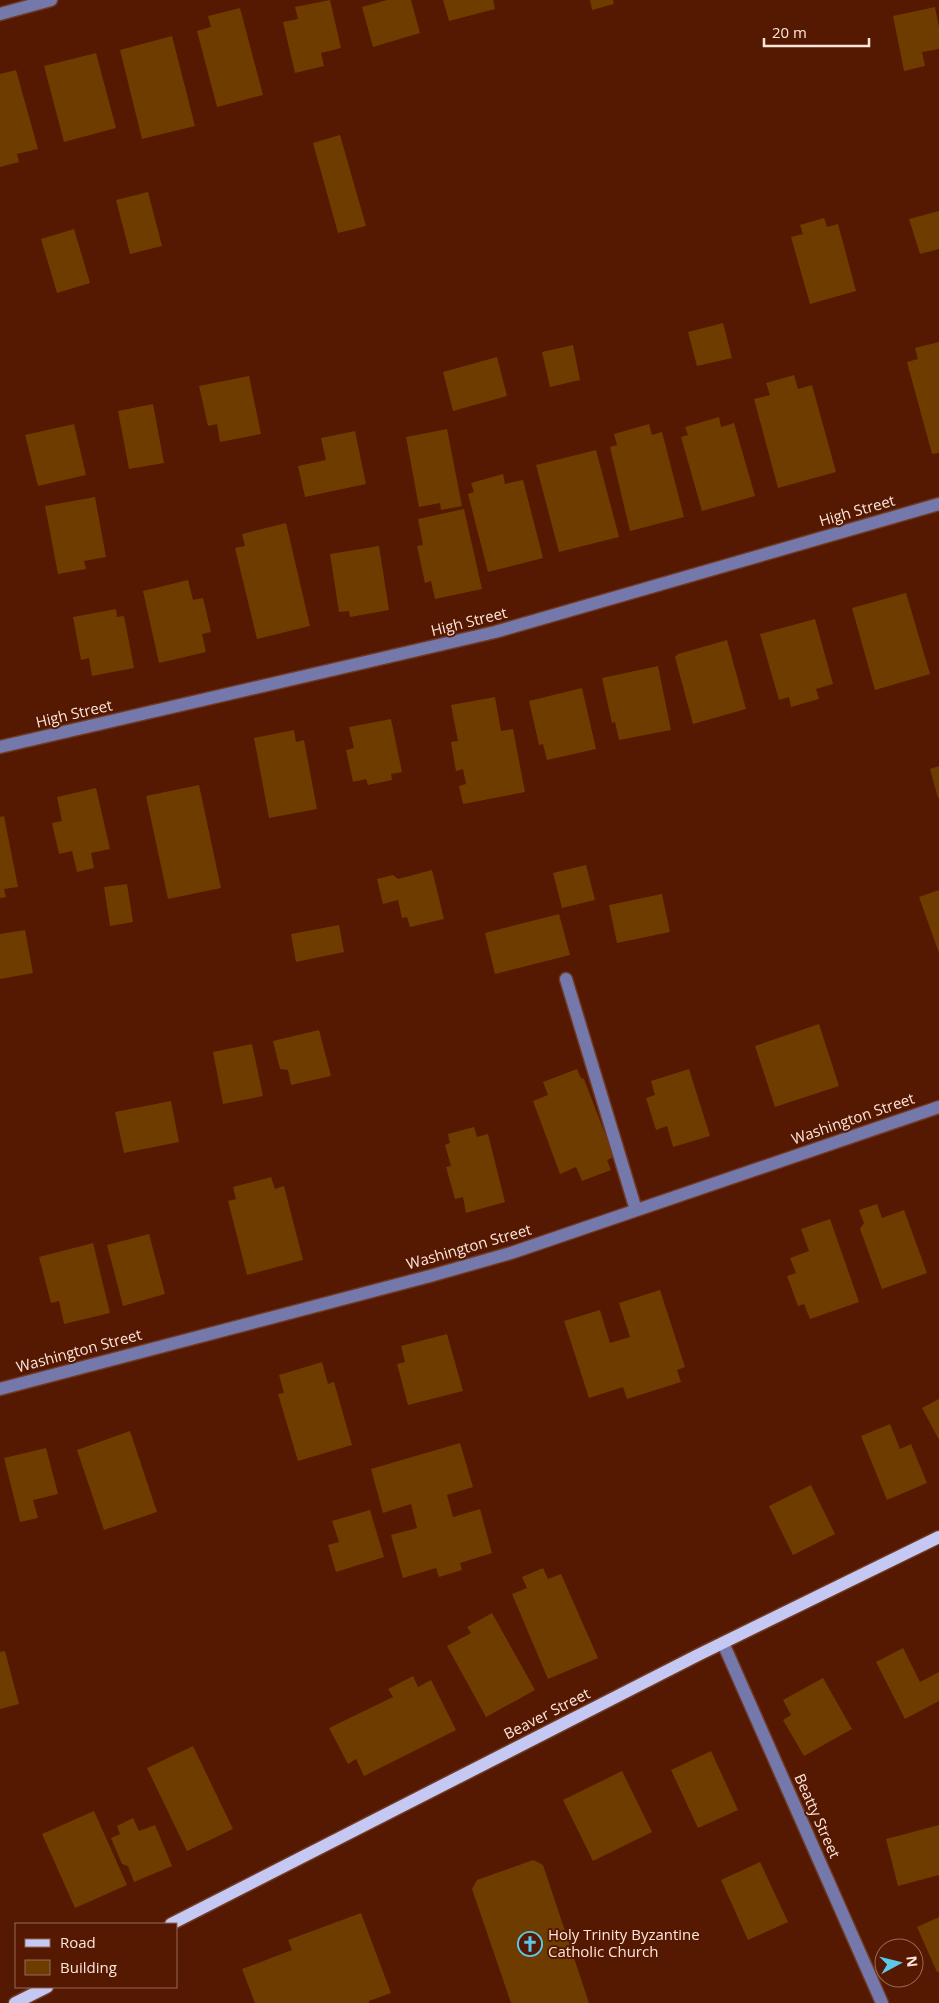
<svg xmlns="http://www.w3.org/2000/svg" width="939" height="2003" viewBox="0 0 939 2003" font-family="'Open Sans',sans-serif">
	<rect width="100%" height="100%" fill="#551800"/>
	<path fill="#6f3c00" d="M330 0 341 48 321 53 324 66 295 73 283 22 298 19 295 7Z
		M387 0H411L420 33 373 47 362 7Z
		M443 0H493L495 9 449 21Z
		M590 0H613L614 4 592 10Z
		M935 7 939 27V49L922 52 925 66 904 71 893 16Z
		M240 8 263 95 217 107 197 31 211 27 208 16Z
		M172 36 195 126 142 139 120 50Z
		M96 53 116 128 64 142 44 66Z
		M16 70 38 149 17 154 19 162 0 167V74Z
		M340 135 366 226 338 233 313 143Z
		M148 192 162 246 130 254 116 200Z
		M939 211V249L920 254 909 219Z
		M824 218 827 227 838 224 856 291 810 304 791 237 803 234 800 225Z
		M74 229 90 283 57 293 41 239Z
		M723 323 732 358 697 366 688 332Z
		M939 342V453L932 454 907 362 918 359 915 348Z
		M573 345 580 380 550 387 542 352Z
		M497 357 507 396 453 411 443 372Z
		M794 375 798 389 812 385 836 472 778 488 754 399 770 395 766 383Z
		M249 376 261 434 220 442 217 424 208 426 199 386Z
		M153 404 164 463 129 469 118 411Z
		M719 417 721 427 734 423 755 496 702 511 681 437 688 435 685 427Z
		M74 424 86 475 38 486 25 435Z
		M649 424 652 435 662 432 684 517 630 531 610 447 617 445 614 434Z
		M447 429 462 506 441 510 440 503 419 507 406 437Z
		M355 431 366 484 305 497 298 466 326 460 321 438Z
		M596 450 619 537 559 552 536 465Z
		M503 474 505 484 523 480 543 558 488 572 468 494 474 492 471 483Z
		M95 497 106 557 84 561 86 569 58 574 45 506Z
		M464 509 482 589 435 599 431 581 425 583 417 546 423 545 418 519Z
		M286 523 310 626 257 639 235 548 245 546 242 534Z
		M379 546 389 610 350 617 349 611 339 612 330 554Z
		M188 580 193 600 203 598 211 632 202 634 206 652 159 663 143 591Z
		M906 593 930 674 875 690 852 608Z
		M116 609 117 617 124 616 134 668 92 676 89 658 81 660 73 617Z
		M815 619 833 684 816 689 819 699 791 707 789 697 779 700 760 634Z
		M727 640 746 709 693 724 675 657 678 654Z
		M658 666 671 730 619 740 615 722 612 723 602 678Z
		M582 688 596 749 547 760 543 744 539 745 529 701Z
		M495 697 501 731 513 729 525 792 463 804 459 786 466 784 463 769 456 771 451 742 458 741 451 705Z
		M391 719 402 772 391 774 392 780 368 785 366 779 353 782 346 750 354 748 349 727Z
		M294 730 296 742 304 740 317 809 269 818 254 738Z
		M939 766V798H938L930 769Z
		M199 785 221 888 168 899 146 796Z
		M96 788 110 849 91 853 94 868 77 872 72 851 59 854 52 823 62 821 57 797Z
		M4 816 18 887 4 889 6 897 0 898V817Z
		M586 865 595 900 562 908 553 873Z
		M432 870 444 919 410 927 407 917 402 918 398 900 383 904 377 879 393 875 398 879Z
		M127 884 133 922 110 926 104 887Z
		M939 890V953L919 897Z
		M662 894 670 932 617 943 609 905Z
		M559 914 570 955 495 974 485 933Z
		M339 925 344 952 296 962 291 934Z
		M25 930 33 973 0 979V934Z
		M819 1024 839 1086 775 1107 755 1046Z
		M319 1030 331 1076 291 1085 288 1070 280 1069 273 1041Z
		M252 1044 263 1096 223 1104 213 1052Z
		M577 1069 581 1078 584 1079 614 1157 607 1160 611 1170 582 1181 576 1167 560 1174 533 1101 548 1095 543 1082Z
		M689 1069 710 1136 673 1147 667 1126 656 1130 646 1098 655 1095 651 1081Z
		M171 1101 179 1142 124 1153 115 1112Z
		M474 1127 477 1137 488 1134 505 1202 466 1213 463 1197 455 1199 446 1167 451 1166 445 1145 450 1143 448 1134Z
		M271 1177 275 1189 284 1186 303 1260 247 1275 228 1201 236 1199 233 1187Z
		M877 1204 882 1218 904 1210 927 1273 882 1289 860 1229 864 1223 859 1210Z
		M830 1219 859 1302 810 1319 804 1304 798 1306 787 1276 796 1273 790 1258 809 1251 801 1229Z
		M149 1234 165 1294 123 1306 107 1245Z
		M93 1243 110 1313 64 1324 59 1301 51 1303 39 1257Z
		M660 1290 685 1367 677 1370 681 1382 627 1399 623 1387 589 1398 564 1321 600 1310 610 1343 630 1337 619 1303Z
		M447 1334 463 1391 408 1405 397 1364 405 1362 401 1346Z
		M322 1362 328 1384 334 1382 352 1445 298 1461 278 1394 284 1393 279 1375Z
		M939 1399V1440L922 1408Z
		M890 1424 900 1449 911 1444 927 1483 887 1500 861 1436Z
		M130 1431 157 1512 104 1530 77 1450Z
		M460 1443 473 1487 447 1495 453 1517 480 1509 492 1553 460 1563 462 1570 439 1577 436 1568 403 1578 391 1535 417 1528 411 1504 383 1513 371 1469Z
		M46 1448 58 1494 33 1500 38 1518 20 1522 4 1458Z
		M811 1485 835 1534 793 1555 769 1506Z
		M370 1510 384 1557 336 1572 328 1545 339 1542 332 1521Z
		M543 1568 548 1579 561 1574 598 1658 548 1679 512 1594 527 1588 522 1577Z
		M492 1613 535 1690 486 1717 447 1646 471 1633 467 1627Z
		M903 1648 920 1682 939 1672V1701L905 1719 876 1662Z
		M5 1651 19 1704 0 1709V1652Z
		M413 1676 418 1687 431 1680 456 1730 364 1776 356 1759 348 1764 329 1728 393 1697 388 1689Z
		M823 1678 852 1729 804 1756 783 1720 791 1715 783 1700Z
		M193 1746 233 1829 187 1851 147 1768Z
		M711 1751 738 1810 698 1828 671 1770Z
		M622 1771 652 1832 593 1861 563 1800Z
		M94 1811 127 1885 75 1908 42 1834Z
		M133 1818 139 1831 155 1825 172 1866 134 1882 128 1866 122 1864 111 1838 120 1834 117 1826Z
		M939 1825V1875L898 1886 886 1839Z
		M533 1860 543 1865 589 2003H511L472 1889 477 1880Z
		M760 1862 788 1922 748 1940 721 1880Z
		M361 1913 391 1993 369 2001V2003H255L242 1969 292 1950 288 1940Z
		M939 1917V1972H937L917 1927Z"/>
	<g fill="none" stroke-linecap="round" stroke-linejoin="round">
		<defs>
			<path id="minor" d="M0 14 51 0
				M0 747 495 632 939 504
				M566 979 636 1210
				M0 1389 430 1276 511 1253 939 1107
				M723 1643 882 2003"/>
			<path id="major" d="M171 1924 698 1655 939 1537
				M15 2003 47 1987"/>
		</defs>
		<use href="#minor" stroke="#703923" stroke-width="15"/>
		<use href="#major" stroke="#703923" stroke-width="15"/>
		<use href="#minor" stroke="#7578ab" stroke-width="12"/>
		<use href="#major" stroke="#c4c8f2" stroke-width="12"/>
	</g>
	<defs>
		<symbol id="church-ring" viewBox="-11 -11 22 22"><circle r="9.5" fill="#551800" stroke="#5cc7e8" stroke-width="1.5"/><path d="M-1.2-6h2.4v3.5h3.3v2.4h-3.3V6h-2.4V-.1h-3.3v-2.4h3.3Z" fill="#5cc7e8"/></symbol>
	</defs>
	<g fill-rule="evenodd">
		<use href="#church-ring" x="516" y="1930" width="28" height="28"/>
	</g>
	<g text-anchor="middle" stroke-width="4" stroke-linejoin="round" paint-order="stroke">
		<g font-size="15" fill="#fde5dc" stroke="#551800">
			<text transform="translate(857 511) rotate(-16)" y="5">High Street</text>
			<text transform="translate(469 622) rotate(-14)" y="5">High Street</text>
			<text transform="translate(74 714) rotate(-13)" y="5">High Street</text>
			<text transform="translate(853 1119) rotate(-19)" y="5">Washington Street</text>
			<text transform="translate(469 1247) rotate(-16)" y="5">Washington Street</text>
			<text transform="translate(79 1351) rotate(-15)" y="5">Washington Street</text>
			<text transform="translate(547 1714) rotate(-27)" y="5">Beaver Street</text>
			<text transform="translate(817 1816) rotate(66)" y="5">Beatty Street</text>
		</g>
		<g font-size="15" fill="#fde5dc" stroke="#551800" text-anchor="start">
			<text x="548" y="1940">Holy Trinity Byzantine<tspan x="548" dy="17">Catholic Church</tspan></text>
		</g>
	</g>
	<rect x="15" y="1923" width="162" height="65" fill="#551800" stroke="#986a58"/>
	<rect x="25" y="1939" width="25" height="8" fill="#c4c8f2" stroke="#986a58"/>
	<text x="60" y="1948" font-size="15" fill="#fde5dc">Road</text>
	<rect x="25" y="1960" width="25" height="15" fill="#6f3c00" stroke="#986a58"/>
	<text x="60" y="1973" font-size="15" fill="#fde5dc">Building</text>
	<g transform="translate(899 1963) rotate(83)"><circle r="24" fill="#551800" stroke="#986a58"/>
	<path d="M0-4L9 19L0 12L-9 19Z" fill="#5cc7e8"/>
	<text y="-8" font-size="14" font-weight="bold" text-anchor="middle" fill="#fde5dc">N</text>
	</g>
	<path d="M764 38v8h105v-8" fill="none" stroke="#fde5dc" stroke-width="2.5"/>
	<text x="772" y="38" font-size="15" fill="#fde5dc" stroke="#551800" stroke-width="4" paint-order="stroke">20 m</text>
</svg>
